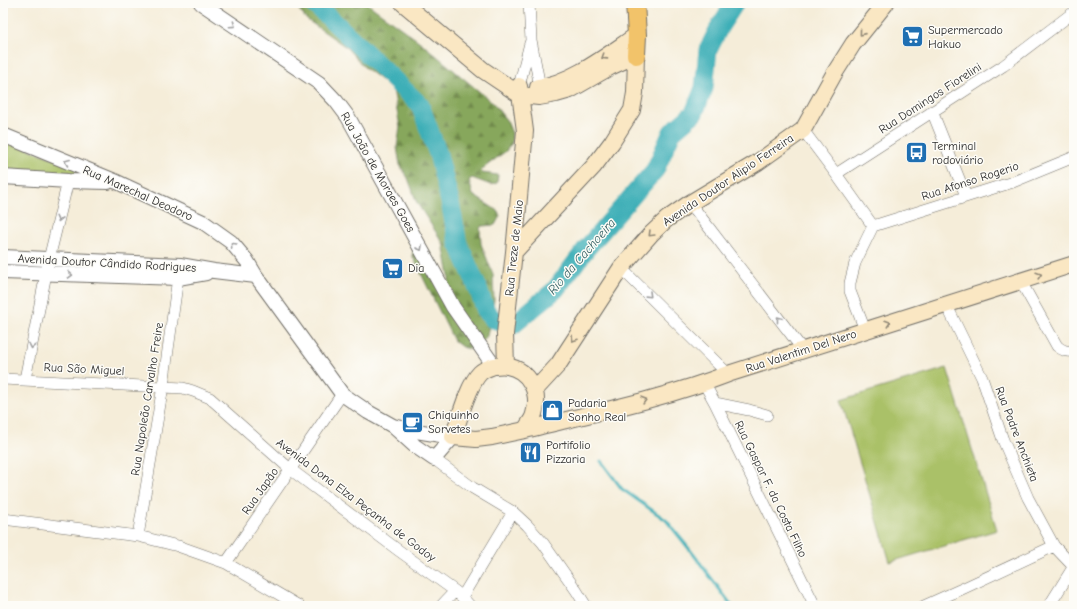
<svg xmlns="http://www.w3.org/2000/svg" width="1077" height="609" viewBox="0 0 1077 609" font-family="'Comic Neue',sans-serif">
	<defs>
		<pattern id="forest-firs" width="22" height="20" patternUnits="userSpaceOnUse"><rect width="22" height="20" fill="#87a75c"/><path d="M5 1l3.5 6h-7zM16 11l3.5 6h-7z" fill="#6f884c"/></pattern>
	</defs>
	<rect width="100%" height="100%" fill="#fdfcf7"/>
	<filter id="ink" filterUnits="userSpaceOnUse"><feTurbulence type="fractalNoise" baseFrequency=".025" numOctaves="2"/><feDisplacementMap in="SourceGraphic" scale="8" xChannelSelector="R" yChannelSelector="G"/><feConvolveMatrix kernelMatrix="1 2 1 2 8 2 1 2 1" color-interpolation-filters="sRGB"/></filter>
	<filter id="wash" filterUnits="userSpaceOnUse"><feTurbulence type="fractalNoise" baseFrequency=".012" numOctaves="4" result="noise"/><feDisplacementMap in="SourceGraphic" scale="16" xChannelSelector="R" yChannelSelector="G"/><feGaussianBlur stdDeviation="0.9" result="paint"/><feColorMatrix in="noise" values="0 0 0 0 0 0 0 0 0 0 0 0 0 0 0 0 0 1.4 0 .05"/><feComposite in="paint" operator="in"/></filter>
	<g filter="url(#wash)">
		<rect width="100%" height="100%" fill="#f5edd9"/>
		<path fill="url(#forest-firs)" stroke="#596944" d="M294 3H368L372 7 420 42 493 103 507 121 512 133V143L506 151 481 170 482 173 498 175 497 183 491 185 472 178 469 180 473 195 498 211 500 216 495 225 482 226 480 228 481 244 493 274 494 300 487 336 480 344 470 349 462 347 454 341 412 255 414 249 449 294V276L443 243 417 203 408 178 400 165 397 147 400 127 393 89 365 68 346 47 306 19Z"/>
		<path fill="#aac167" stroke="#6a7649" d="M7 141 100 176 3 173V149Z
			M947 368 997 530 890 562 841 400Z"/>
		<g fill="none" stroke-linecap="round" stroke-linejoin="round">
			<path stroke="#3eafb7" stroke-width="3" d="M601 461 622 489 666 520 694 555 732 606"/>
			<path stroke="#3eafb7" stroke-width="19" d="M312 3 331 19 420 105 438 154 450 202 458 243 477 286 486 311 493 319 513 325 555 290 586 249 655 170 672 132 694 113 704 88 708 50 720 26 735 3"/>
		</g>
	</g>
	<g filter="url(#ink)">
		<g fill="none" stroke-linecap="round" stroke-linejoin="round">
			<defs>
				<path id="minor" d="M529 3 531 40 540 87
					M519 86 530 43
					M932 111 966 196
					M803 130 836 174 873 226
					M836 174 1003 66 1074 12
					M690 203 803 350
					M621 268 728 374
					M1020 280 1057 346C1063 351 1067 352 1074 351
					M946 304 982 378 1003 440 1028 498 1054 546 1074 567
					M865 330 850 291V283L855 263 873 226 1013 182 1074 157
					M3 379 183 388 193 391 210 398 290 469 398 550 455 591 462 597 470 606
					M25 379 49 259 68 181
					M704 383 715 403 815 606
					M715 403 749 410 767 415
					M434 459 473 488 513 512 527 525 543 543 576 590 586 606
					M3 519 138 536 178 546 226 563 299 606
					M138 536 163 386 179 270
					M226 563 342 394
					M462 597 513 512
					M441 606 455 591
					M924 606 964 588 1054 546
					M1049 606 1074 566"/>
				<path id="tertiary" d="M201 3 319 83 336 101 348 117 453 307 494 366
					M3 135 117 182 203 222 231 242 247 261 256 276 342 394 368 412 393 426 416 431 453 437
					M3 177 68 181 108 182
					M3 257 180 265 214 271 256 276
					M3 272 178 278 206 273
					M393 426 415 446 434 459 453 437"/>
				<path id="secondary" d="M403 3 483 70 520 95 539 97 556 94 570 90 610 67 636 55 635 93 632 110 612 142 594 166 514 252
					M538 87C571 84 610 53 637 35
					M494 366C498 366 503 365 507 366 529 370 541 392 534 414 533 419 528 425 525 430L492 437 476 439 453 437C459 420 468 385 480 373 484 369 489 368 494 366Z
					M506 366 505 334 514 252 525 131 519 86
					M535 390 558 365 621 268 651 234 667 219 690 203 758 162 803 130 834 74 853 44 886 3
					M525 430C593 413 663 399 728 374L1074 264"/>
				<path id="primary" d="M635 3 637 35 636 55"/>
			</defs>
			<use href="#minor" stroke="#726f68" stroke-width="12"/>
			<use href="#tertiary" stroke="#726f68" stroke-width="16"/>
			<use href="#secondary" stroke="#726f68" stroke-width="18"/>
			<use href="#primary" stroke="#726f68" stroke-width="20"/>
			<use href="#minor" stroke="#fff" stroke-width="11"/>
			<use href="#tertiary" stroke="#fff" stroke-width="14"/>
			<use href="#secondary" stroke="#fae7c3" stroke-width="16"/>
			<use href="#primary" stroke="#f2c36a" stroke-width="18"/>
		</g>
		<defs><path id="oneway-chevron" d="M-2-3.5L2.5 0L-2 3.5" fill="none" stroke-width="1.6" stroke-linecap="round" stroke-linejoin="round"/></defs>
		<g stroke="#a0a0a0">
			<use href="#oneway-chevron" transform="translate(233 25) rotate(34)"/>
			<use href="#oneway-chevron" transform="translate(67 162) rotate(-158)"/>
			<use href="#oneway-chevron" transform="translate(59 219) rotate(104)"/>
			<use href="#oneway-chevron" transform="translate(233 245) rotate(-133)"/>
			<use href="#oneway-chevron" transform="translate(420 248) rotate(61)"/>
			<use href="#oneway-chevron" transform="translate(70 275) rotate(2)"/>
			<use href="#oneway-chevron" transform="translate(649 295) rotate(44)"/>
			<use href="#oneway-chevron" transform="translate(779 319) rotate(-128)"/>
			<use href="#oneway-chevron" transform="translate(32 346) rotate(101)"/>
		</g>
		<g stroke="#928977">
			<use href="#oneway-chevron" transform="translate(862 33) rotate(129)"/>
			<use href="#oneway-chevron" transform="translate(604 57) rotate(147)"/>
			<use href="#oneway-chevron" transform="translate(651 234) rotate(135)"/>
			<use href="#oneway-chevron" transform="translate(1039 275) rotate(-17)"/>
			<use href="#oneway-chevron" transform="translate(888 323) rotate(-18)"/>
			<use href="#oneway-chevron" transform="translate(574 339) rotate(123)"/>
			<use href="#oneway-chevron" transform="translate(644 400) rotate(-16)"/>
		</g>
	</g>
	<defs>
		<symbol id="supermarket-square" viewBox="-11 -11 22 22"><rect x="-9" y="-9" width="18" height="18" rx="4" fill="#1f6fb2" stroke="#fdfcf7"/><path d="M-6-5.5h2.5l.6 2H6L4.5 2H-2.5L-4.4-4H-6ZM-1.5 3.2a1.3 1.3 0 1 0 .1 0ZM3 3.2a1.3 1.3 0 1 0 .1 0Z" fill="#fff"/></symbol>
		<symbol id="bus-square" viewBox="-11 -11 22 22"><rect x="-9" y="-9" width="18" height="18" rx="4" fill="#1f6fb2" stroke="#fdfcf7"/><path d="M-5-6H5V4H4V6H2V4H-2V6H-4V4H-5ZM-3.5-4V0h7V-4ZM-3.5 1.2v1.5H-2V1.2ZM2 1.2v1.5H3.5V1.2Z" fill="#fff"/></symbol>
		<symbol id="shop-square" viewBox="-11 -11 22 22"><rect x="-9" y="-9" width="18" height="18" rx="4" fill="#1f6fb2" stroke="#fdfcf7"/><path d="M-5-2.5h2.3a2.7 3.5 0 0 1 5.4 0H5L5.5 6h-11ZM-1.5-2.5h3a1.5 2.3 0 0 0-3 0Z" fill="#fff"/></symbol>
		<symbol id="cafe-square" viewBox="-11 -11 22 22"><rect x="-9" y="-9" width="18" height="18" rx="4" fill="#1f6fb2" stroke="#fdfcf7"/><path d="M-5.5-4.5H6V0H3Q3 3.5 0 3.5H-2.5Q-5.5 3.5-5.5 0ZM3-3.2v2h1.7v-2ZM-6 4.5H4V6H-6Z" fill="#fff"/></symbol>
		<symbol id="restaurant-square" viewBox="-11 -11 22 22"><rect x="-9" y="-9" width="18" height="18" rx="4" fill="#1f6fb2" stroke="#fdfcf7"/><path d="M-5-6h1v4h1v-4h1v4h1v-4h1v5L-1.5 .5V6h-2V.5L-5-1ZM5-6V6H3V1.5H1.5Q1.5-4 5-6Z" fill="#fff"/></symbol>
	</defs>
	<g fill-rule="evenodd">
		<use href="#supermarket-square" x="900" y="24" width="25" height="25"/>
		<use href="#bus-square" x="904" y="140" width="25" height="25"/>
		<use href="#supermarket-square" x="380" y="256" width="25" height="25"/>
		<use href="#shop-square" x="540" y="398" width="25" height="25"/>
		<use href="#cafe-square" x="400" y="410" width="25" height="25"/>
		<use href="#restaurant-square" x="518" y="440" width="25" height="25"/>
	</g>
	<g text-anchor="middle" stroke-width="3" stroke-linejoin="round" paint-order="stroke">
		<g font-size="12" fill="#2b2b2b" stroke="#fdfcf7" text-anchor="start">
			<text x="928" y="34">Supermercado<tspan x="928" dy="14">Hakuo</tspan></text>
			<text x="932" y="150">Terminal<tspan x="932" dy="14">rodoviário</tspan></text>
			<text x="408" y="272">Dia</text>
			<text x="568" y="407">Padaria<tspan x="568" dy="14">Sonho Real</tspan></text>
			<text x="428" y="419">Chiquinho<tspan x="428" dy="14">Sorvetes</tspan></text>
			<text x="546" y="449">Portifolio<tspan x="546" dy="14">Pizzaria</tspan></text>
		</g>
		<g font-size="12" fill="#2b2b2b" stroke="#fdfcf7">
			<text transform="translate(930 98) rotate(-33)" y="4">Rua Domingos Fiorelini</text>
			<text transform="translate(378 172) rotate(60)" y="4">Rua João de Moraes Goes</text>
			<text transform="translate(728 180) rotate(-34)" y="4">Avenida Doutor Alipio Ferreira</text>
			<text transform="translate(970 181) rotate(-18)" y="4">Rua Afonso Rogerio</text>
			<text transform="translate(138 193) rotate(24)" y="4">Rua Marechal Deodoro</text>
			<text transform="translate(514 248) rotate(-84)" y="4">Rua Treze de Maio</text>
			<text transform="translate(107 263) rotate(3)" y="4">Avenida Doutor Cândido Rodrigues</text>
			<text transform="translate(801 351) rotate(-18)" y="4">Rua Valentim Del Nero</text>
			<text transform="translate(84 369) rotate(3)" y="4">Rua São Miguel</text>
			<text transform="translate(147 399) rotate(-81)" y="4">Rua Napoleão Carvalho Freire</text>
			<text transform="translate(1017 434) rotate(69)" y="4">Rua Padre Anchieta</text>
			<text transform="translate(771 489) rotate(64)" y="4">Rua Gaspar F. da Costa Filho</text>
			<text transform="translate(260 491) rotate(-55)" y="4">Rua Japão</text>
			<text transform="translate(356 500) rotate(37)" y="4">Avenida Dona Elza Peçanha de Godoy</text>
		</g>
		<g font-size="13" font-style="italic" fill="#336063" stroke="#fdfcf7">
			<text transform="translate(581 256) rotate(-49)" y="5">Rio da Cachoeira</text>
		</g>
	</g>
	<rect width="1077" height="609" fill="none" stroke="#fdfcf7" stroke-width="16"/>
</svg>
